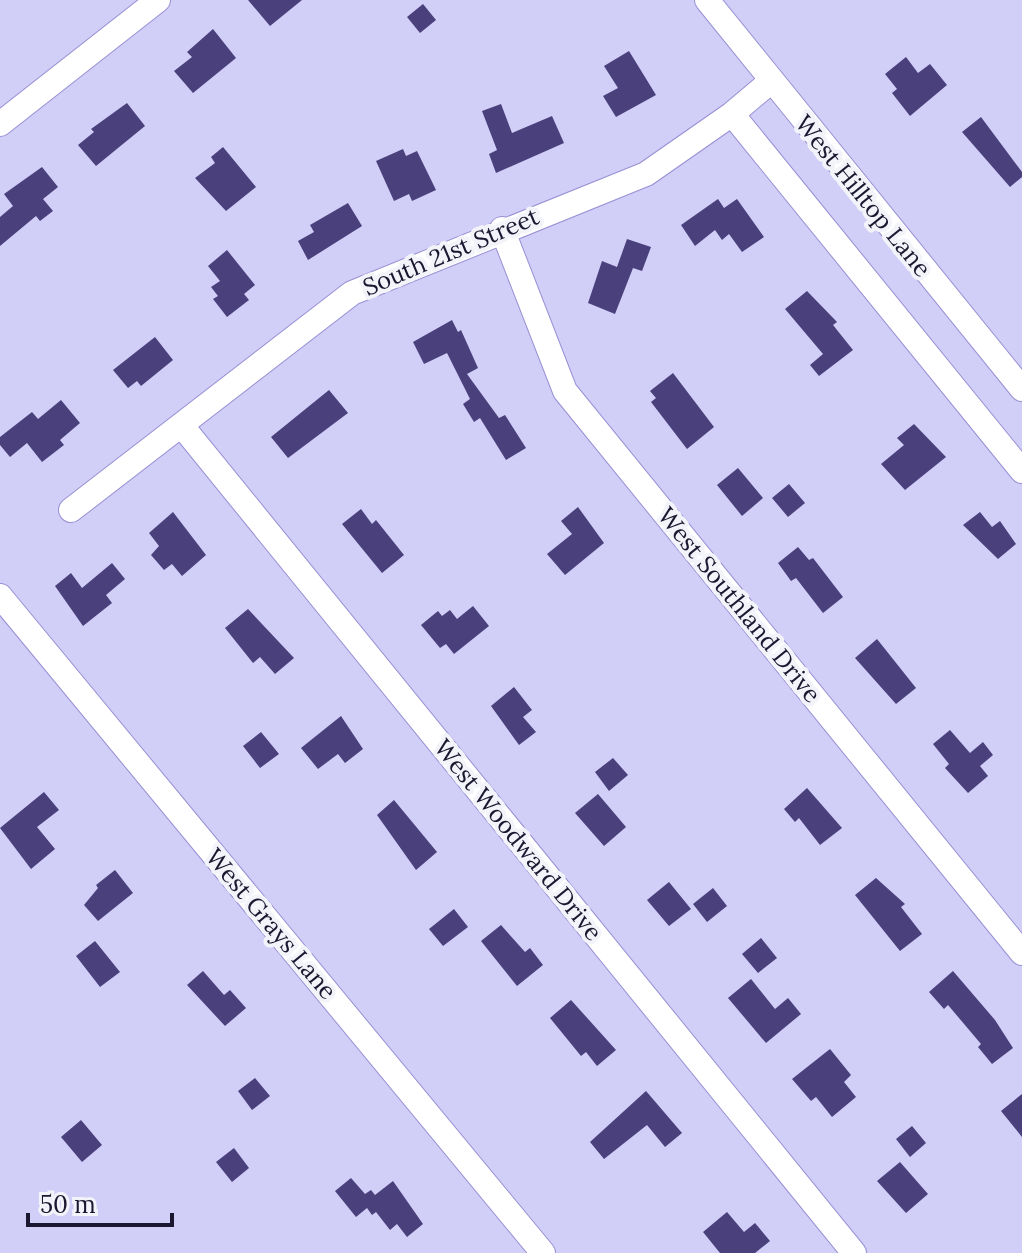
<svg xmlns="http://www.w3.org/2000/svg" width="1022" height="1253" viewBox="0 0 1022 1253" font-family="Lora,serif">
	<rect width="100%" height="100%" fill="#d1cef8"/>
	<path fill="#4a407c" d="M248 0H302L270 26Z
		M423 4 436 20 420 33 407 17Z
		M213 29 236 58 193 93 174 71 192 57 187 52Z
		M629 51 656 95 616 117 603 96 618 88 604 66Z
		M906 57 918 73 930 64 947 85 910 116 892 93 897 89 885 74Z
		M127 103 145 126 96 166 78 145 94 132 91 129Z
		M501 104 512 133 552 116 564 143 496 173 489 154 497 150 482 111Z
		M981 117 1022 172V177L1010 187 962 132Z
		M223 147 256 187 226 211 195 178 215 163 211 157Z
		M403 149 406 156 417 151 436 190 412 201 409 194 394 201 376 161Z
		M42 167 58 187 43 199 53 211 40 221 36 216 0 246V217L13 206 4 194Z
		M718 199 724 208 737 199 764 237 742 252 729 234 722 240 715 230 695 246 681 225Z
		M348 203 362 226 308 260 298 241 314 232 310 225Z
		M627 239 651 247 642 271 633 268 615 314 588 303 602 261 617 267Z
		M227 250 255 285 244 294 249 300 227 317 213 299 218 296 211 287 220 281 208 266Z
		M807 291 837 322 833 325 853 350 819 376 810 365 823 354 785 309Z
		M452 320 458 332 461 330 478 368 467 374 499 418 505 415 526 448 506 460 480 418 474 422 463 404 470 399 447 353 424 364 413 342Z
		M155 337 173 360 141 386 137 381 128 388 113 370Z
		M673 373 714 427 687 449 651 402 656 398 650 391Z
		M329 390 348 413 288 458 271 437Z
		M61 400 80 423 60 440 64 445 42 462 27 443 10 457 0 445V437L32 412 38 419Z
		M914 424 946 457 905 490 881 464 904 445 897 438Z
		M738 468 763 498 742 516 717 485Z
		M789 484 805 503 788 517 772 498Z
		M578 507 604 543 565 575 547 554 572 534 561 521Z
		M361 509 372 524 376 520 404 555 382 573 342 524Z
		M173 512 206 555 182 576 172 564 164 570 151 555 159 546 149 533Z
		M980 512 992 527 1000 521 1016 544 998 559 963 525Z
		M798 547 809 560 813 558 843 597 823 613 796 578 791 581 778 563Z
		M112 563 125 579 106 595 112 603 83 626 55 586 71 573 82 588Z
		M473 606 489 626 454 654 446 644 440 648 421 625 438 611 442 616 450 610 457 619Z
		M248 609 294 658 275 674 260 657 253 663 225 628Z
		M877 639 916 688 896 704 855 658Z
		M514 687 532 710 523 717 536 732 519 745 491 706Z
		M341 716 363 749 345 763 338 754 318 769 301 748Z
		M950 730 970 753 983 742 993 755 980 766 988 776 968 793 945 768 949 764 933 744Z
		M261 732 279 754 260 768 243 746Z
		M613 758 628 775 609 791 595 772Z
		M807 788 842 828 820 845 799 818 795 822 784 809Z
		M44 792 59 810 37 827 55 849 31 869 0 828Z
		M598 794 626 827 604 846 575 813Z
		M394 800 437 852 416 870 377 815Z
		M115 870 133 893 98 921 84 905 98 888 96 885Z
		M876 878 905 904 901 907 922 934 900 951 855 895Z
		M669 882 691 909 669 926 647 900Z
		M713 888 727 906 707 922 693 904Z
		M454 909 468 927 443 946 429 929Z
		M501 925 525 952 530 948 543 965 517 986 481 941Z
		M761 938 777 958 758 973 742 954Z
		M95 941 120 972 100 987 76 956Z
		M203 971 224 995 230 990 246 1008 225 1026 187 985Z
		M953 971 995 1020 1013 1048 992 1064 978 1047 981 1044 948 1005 944 1009 929 992Z
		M751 979 775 1009 788 998 801 1014 766 1043 728 998Z
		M571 1000 616 1050 597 1066 586 1052 581 1056 550 1018Z
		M830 1049 851 1075 844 1082 856 1097 832 1117 816 1097 811 1101 792 1079Z
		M255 1078 270 1096 252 1110 238 1091Z
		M646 1091 682 1133 665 1147 647 1125 604 1159 590 1142Z
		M1022 1094V1137L1001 1111Z
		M81 1120 102 1145 82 1162 61 1137Z
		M912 1126 926 1143 910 1157 896 1139Z
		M234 1148 249 1168 232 1182 216 1162Z
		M900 1162 928 1194 906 1213 877 1181Z
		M351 1178 365 1194 371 1190 375 1195 393 1181 423 1224 407 1237 397 1224 390 1230 376 1212 372 1215 367 1208 356 1217 335 1191Z
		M727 1212 744 1232 755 1223 770 1241 755 1253H720L703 1232Z"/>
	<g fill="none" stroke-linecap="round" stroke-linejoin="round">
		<defs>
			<path id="minor" d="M707 0 1022 389
				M732 114 1022 471
				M0 124 158 0
				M502 229 565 391 1022 953
				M182 426 854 1253
				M71 510 352 293 646 174 732 114 770 82
				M0 596 543 1253"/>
		</defs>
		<use href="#minor" stroke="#9890d3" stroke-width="26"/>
		<use href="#minor" stroke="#fff" stroke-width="24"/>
	</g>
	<g text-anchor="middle" stroke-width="8" stroke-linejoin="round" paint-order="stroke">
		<g font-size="24" fill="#1b1730" stroke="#f3f3fa">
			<text transform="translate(863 196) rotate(51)" y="8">West Hilltop Lane</text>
			<text transform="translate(451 252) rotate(-23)" y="8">South 21st Street</text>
			<text transform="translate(739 605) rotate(51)" y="8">West Southland Drive</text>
			<text transform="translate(518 840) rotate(51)" y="8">West Woodward Drive</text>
			<text transform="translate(271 924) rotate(50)" y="8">West Grays Lane</text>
		</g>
	</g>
	<path d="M28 1213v12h144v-12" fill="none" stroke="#1b1730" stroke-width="4"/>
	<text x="40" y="1213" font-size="24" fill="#1b1730" stroke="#f3f3fa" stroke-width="6" paint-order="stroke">50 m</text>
</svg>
